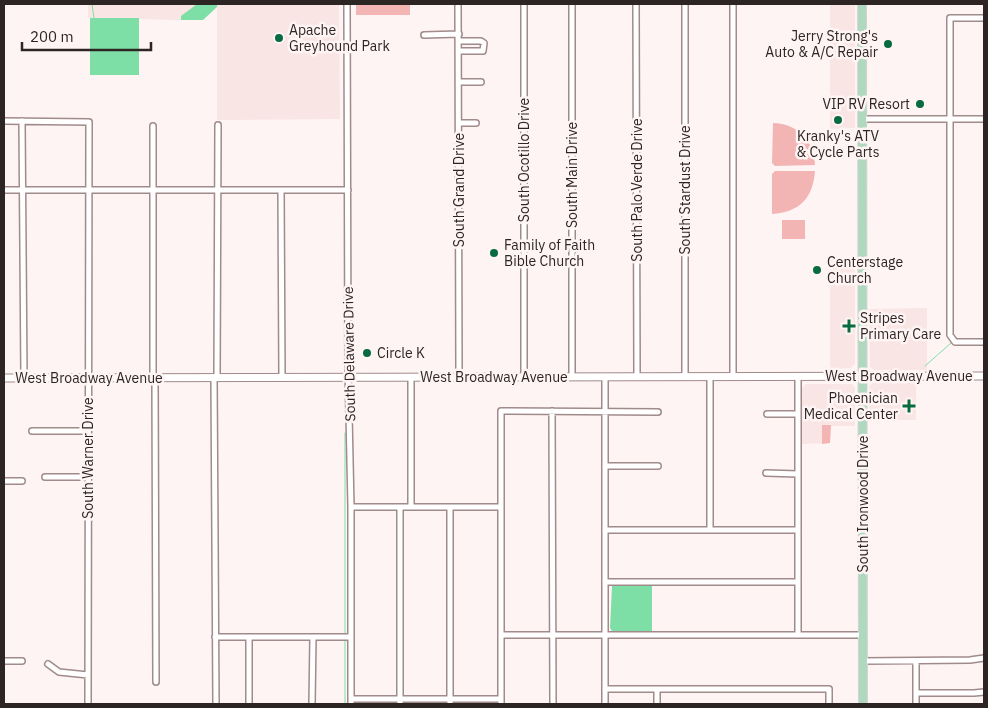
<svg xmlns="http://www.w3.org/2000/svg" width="988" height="708" viewBox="0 0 988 708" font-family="'IBM Plex Sans',sans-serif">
	<rect width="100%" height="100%" fill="#fff4f4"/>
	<path fill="#f9e5e4" d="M88 4H197L182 16 181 20 88 18Z
		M207 4H339L340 119 217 120V4Z
		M830 4H855V128L830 129Z
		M830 260H855V364L851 368 830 369Z
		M927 308V370H874L870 367 869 309Z
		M916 382V420H869V386L872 383Z
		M806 384H852L855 387V426H831L830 443 802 444V388Z"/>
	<path fill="#f3b4b4" d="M356 4H410V15H356Z
		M773 123C798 124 814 140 815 165L775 166 772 163Z
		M775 171H815C813 199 799 212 772 214V174Z
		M782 220H805V239H782Z
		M822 425H831L830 443 822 444Z"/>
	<path fill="#7edfa6" d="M197 4H217V7L203 20H181V16Z
		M90 18H139V75H90Z
		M612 586H652V631H612L610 628Z"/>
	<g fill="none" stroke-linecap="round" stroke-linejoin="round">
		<path stroke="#7edfa6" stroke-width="1" d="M92 4 94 18
			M925 366 951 343
			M345 635V433
			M345 639V704"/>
		<defs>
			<path id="minor" d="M347 4 348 368 351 507V704
				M458 4 459 377
				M572 4V377
				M636 4 637 377
				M733 4V377
				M984 18H950V335L955 342H984
				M424 35 459 34
				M458 51H483L484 43 481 41H459
				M459 82H481
				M862 119H984
				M4 121 89 122 88 704
				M22 121 24 378
				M459 123H476
				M153 126V378
				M4 190H348
				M281 190 282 378
				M411 377V507
				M524 377V4
				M605 377V704
				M685 377V4
				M710 377V530
				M155 378 156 682
				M214 378 216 704
				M217 378 218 125
				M552 411 553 704
				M767 414H798
				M32 431H88
				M605 466H658
				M766 473 798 474
				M45 477H88
				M4 481H22
				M351 507H501
				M400 507V704
				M450 507V704
				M605 530H798
				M605 582H798
				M501 635H862
				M798 635V377
				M215 637H351
				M249 637V704
				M4 661H22
				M863 661 970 660 984 658
				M916 661V704
				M48 664 59 672 88 675
				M605 689H829V704
				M657 689V704
				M916 693H974L984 692
				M351 699H501
				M312 704 313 637
				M501 704V411L658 412"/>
			<path id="secondary" d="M4 378 984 376"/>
			<path id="primary" d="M862 4 863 704"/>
		</defs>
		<use href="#minor" stroke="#a18a8a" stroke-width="8"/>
		<use href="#secondary" stroke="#a18a8a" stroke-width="9"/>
		<use href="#primary" stroke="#d5d3d3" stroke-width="10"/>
		<use href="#minor" stroke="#fff" stroke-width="5"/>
		<use href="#secondary" stroke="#fff" stroke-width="7"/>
		<use href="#primary" stroke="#aed9bf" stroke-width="8"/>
	</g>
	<g fill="#086a3f" stroke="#fff4f4" stroke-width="2">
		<circle cx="279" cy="38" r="5"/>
		<circle cx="888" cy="44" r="5"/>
		<circle cx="920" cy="104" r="5"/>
		<circle cx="838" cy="120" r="5"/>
		<circle cx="494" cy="253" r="5"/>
		<circle cx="817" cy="270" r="5"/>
		<path d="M846.5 318.5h5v5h5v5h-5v5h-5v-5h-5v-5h5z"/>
		<circle cx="367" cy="353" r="5"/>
		<path d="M906.5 398.5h5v5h5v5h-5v5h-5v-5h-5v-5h5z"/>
	</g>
	<g text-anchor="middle" stroke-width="5" stroke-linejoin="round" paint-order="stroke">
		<g font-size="14" fill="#2d2424" stroke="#fff4f4" text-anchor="start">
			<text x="289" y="35">Apache<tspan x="289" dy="16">Greyhound Park</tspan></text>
			<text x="878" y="41" text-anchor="end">Jerry Strong's<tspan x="878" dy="16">Auto &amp; A/C Repair</tspan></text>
			<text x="910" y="109" text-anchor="end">VIP RV Resort</text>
			<text x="838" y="141" text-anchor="middle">Kranky's ATV<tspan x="838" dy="16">&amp; Cycle Parts</tspan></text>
			<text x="504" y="250">Family of Faith<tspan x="504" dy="16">Bible Church</tspan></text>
			<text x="827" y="267">Centerstage<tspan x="827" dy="16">Church</tspan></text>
			<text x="860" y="323">Stripes<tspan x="860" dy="16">Primary Care</tspan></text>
			<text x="377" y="358">Circle K</text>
			<text x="898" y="403" text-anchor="end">Phoenician<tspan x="898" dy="16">Medical Center</tspan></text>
		</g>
		<g font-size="14" fill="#2d2424" stroke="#fff4f4">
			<text transform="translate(524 160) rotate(-90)" y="5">South Ocotillo Drive</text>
			<text transform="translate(572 175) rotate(-90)" y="5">South Main Drive</text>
			<text transform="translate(459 190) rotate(-90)" y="5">South Grand Drive</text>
			<text transform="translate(637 190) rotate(-90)" y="5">South Palo Verde Drive</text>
			<text transform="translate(685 190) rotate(-90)" y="5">South Stardust Drive</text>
			<text transform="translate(349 354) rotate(-91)" y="5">South Delaware Drive</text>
			<text x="899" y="381">West Broadway Avenue</text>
			<text x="494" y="382">West Broadway Avenue</text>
			<text x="89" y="383">West Broadway Avenue</text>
			<text transform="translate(88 458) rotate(-90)" y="5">South Warner Drive</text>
			<text transform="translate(863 504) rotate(-90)" y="5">South Ironwood Drive</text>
		</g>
	</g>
	<rect width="988" height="708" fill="none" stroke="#2d2424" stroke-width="10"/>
	<path d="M22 42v8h129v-8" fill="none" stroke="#2d2424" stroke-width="2.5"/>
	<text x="30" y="42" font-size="15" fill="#2d2424" stroke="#fff4f4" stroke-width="4" paint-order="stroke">200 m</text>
</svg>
